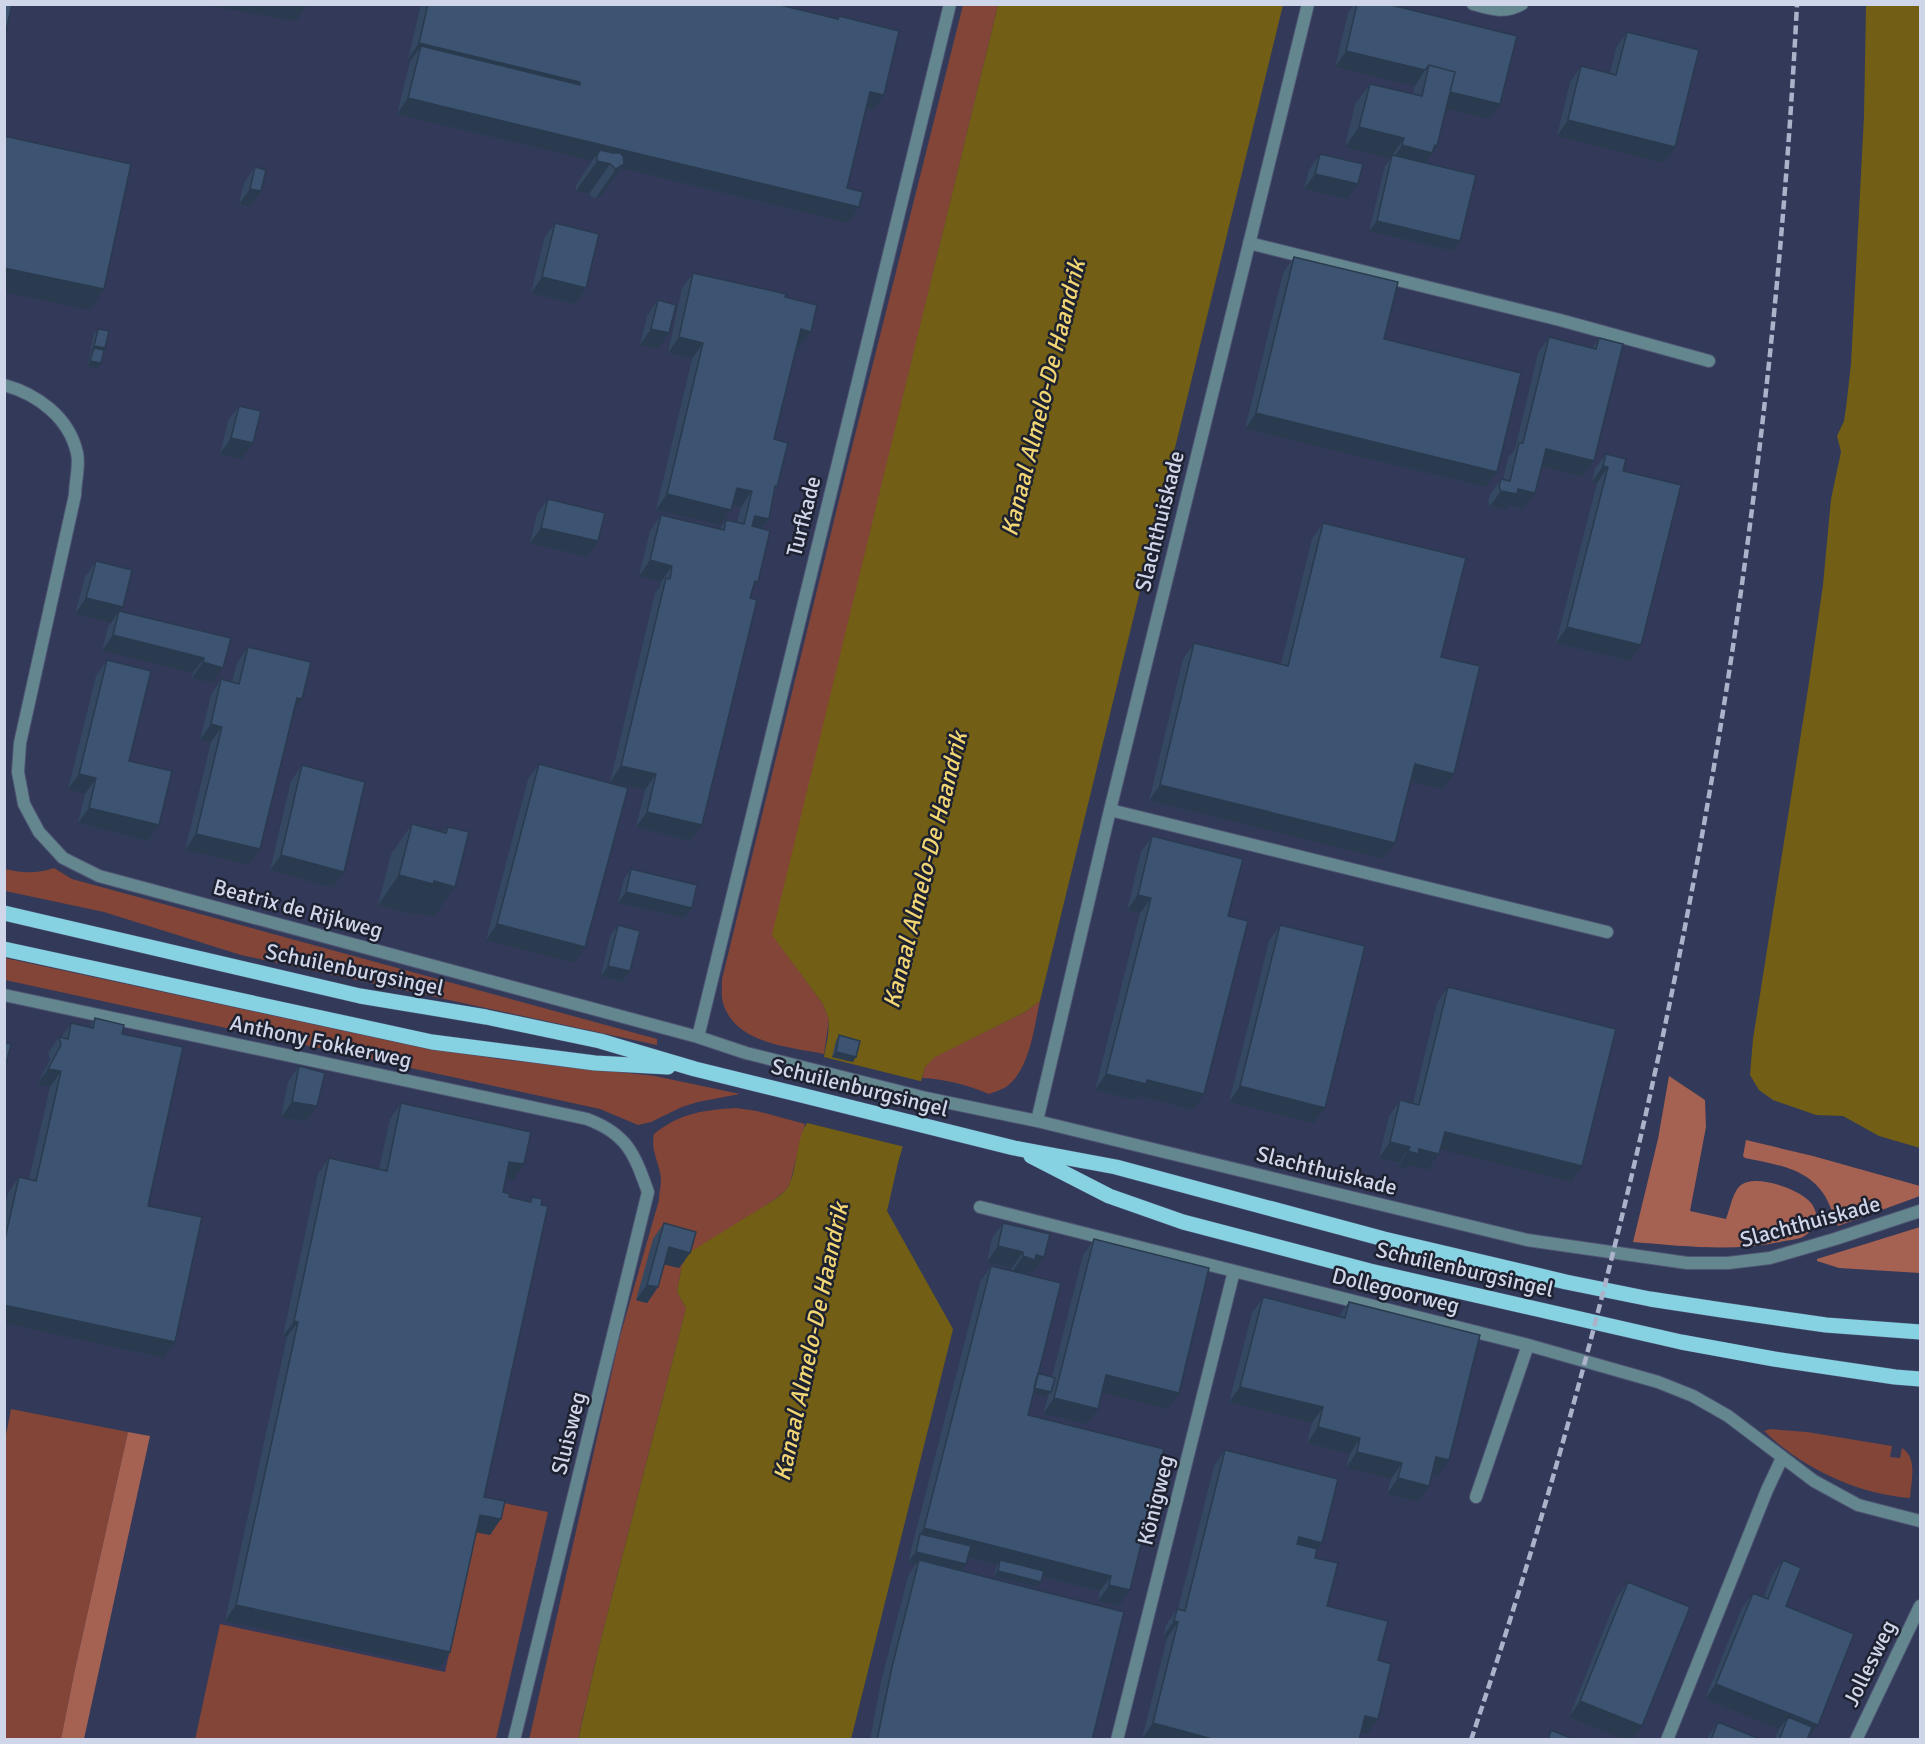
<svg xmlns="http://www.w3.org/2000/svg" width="1925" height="1744" viewBox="0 0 1925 1744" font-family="Signika,sans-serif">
	<rect width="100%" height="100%" fill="#323959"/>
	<path fill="#824537" d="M963 5H998L773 935 823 1004 829 1020 824 1054C790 1047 735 1044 723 1003 721 996 722 987 722 979L849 459Z
		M54 868 72 879 657 1039V1045L241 955 104 912 5 891V869C23 873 36 874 54 868Z
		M5 958 410 1045 499 1059 655 1076 740 1094 698 1102 682 1107 651 1122 638 1125 600 1109 5 980Z
		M1040 1001C1034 1027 1030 1070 1006 1087 1001 1090 994 1092 989 1094 967 1085 946 1079 922 1078L925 1067 934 1057 1025 1012Z
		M736 1108 757 1111 805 1124 790 1183 786 1190 774 1200 685 1258 682 1265 677 1292 686 1308 599 1647 578 1739 529 1740 619 1340 659 1200C659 1193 661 1186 661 1179 660 1164 650 1150 654 1134 680 1113 704 1110 736 1108Z
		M11 1409 128 1432 75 1669 61 1739 5 1740 4 1445Z
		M1770 1429 1807 1432 1892 1446 1890 1457 1900 1458 1902 1448C1918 1458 1911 1481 1910 1498 1857 1494 1802 1468 1764 1431Z
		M484 1499 548 1512 496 1739 195 1740 220 1624 445 1672Z"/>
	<path fill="#a56151" d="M1669 1076 1705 1100 1706 1127 1690 1211 1726 1219C1730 1209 1733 1191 1741 1185 1755 1174 1795 1188 1807 1199 1814 1205 1816 1211 1817 1219 1814 1226 1810 1233 1803 1237 1796 1240 1788 1240 1780 1242 1732 1252 1682 1246 1633 1242L1658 1139Z
		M1746 1140 1813 1156 1920 1186V1196L1838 1226C1834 1216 1830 1205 1825 1196 1808 1168 1774 1164 1745 1158L1743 1156Z
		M1920 1227V1273L1839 1268 1817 1261V1259Z
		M128 1432 150 1436 84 1739H61L75 1669Z"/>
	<path fill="#725f15" d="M998 5H1283L1040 1001 1025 1012 935 1057 925 1067 898 1163 887 1211 953 1329 851 1739 578 1740 599 1647 686 1308 677 1292 682 1265 690 1252 774 1200C779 1196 785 1192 788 1187 799 1167 795 1131 812 1118L828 1036 829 1020 823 1004 772 935Z
		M1866 5H1920V1148L1879 1136 1843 1116 1816 1115 1773 1100 1759 1090 1750 1075 1753 1039 1808 689 1823 585 1831 499 1841 452 1837 436 1844 421 1846 408 1851 364 1864 116Z"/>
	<path fill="#323959" d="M820 1056 924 1082 905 1147 803 1122 809 1117Z"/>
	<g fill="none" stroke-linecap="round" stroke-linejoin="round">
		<defs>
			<path id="street" d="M1473 4C1491 9 1505 14 1522 4
				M1249 243 1560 320 1709 361
				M4 385C37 394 69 417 77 453 80 465 75 482 75 495L20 743 18 772 24 804 39 832 63 858 99 876 698 1037 746 1053 926 1098 1037 1121 1527 1240 1687 1263H1728L1770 1258 1835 1239 1920 1211
				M1110 810 1607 932
				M4 995 587 1119C627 1134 634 1153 648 1192L514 1740
				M698 1037 950 4
				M1037 1121 1110 810 1308 4
				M980 1207 1528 1345 1658 1382 1693 1396 1728 1416 1814 1481 1858 1505 1920 1521
				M1476 1497 1528 1345
				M1117 1740 1234 1271
				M1667 1740 1767 1490 1782 1458
				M1856 1740 1920 1606"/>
			<path id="primary" d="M4 913 360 996 486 1017 600 1041 695 1069 801 1095 1014 1148 1116 1167 1384 1239 1566 1282 1650 1299 1722 1310 1826 1325 1920 1332
				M4 949 432 1042 595 1063 668 1067
				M1031 1156 1109 1196 1183 1222 1370 1271 1681 1342 1774 1359 1895 1377 1920 1379"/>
		</defs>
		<use href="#street" stroke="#4e5573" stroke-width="14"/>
		<use href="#primary" stroke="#4e5573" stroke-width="16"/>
		<use href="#street" stroke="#64878f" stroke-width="12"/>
		<use href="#primary" stroke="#86d1e2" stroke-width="15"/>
		<path stroke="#acb2c9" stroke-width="4.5" stroke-dasharray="9 4.5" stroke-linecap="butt" d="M1471 1740C1659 1181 1767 593 1797 4"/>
	</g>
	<path fill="#344861" d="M421 4H776L836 19 839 16 884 95 873 110 866 109 847 188 859 207 848 223 621 168 603 194 595 199 589 194 576 191V185L592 161 397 114 410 62 411 60 408 59Z
		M1354 4H1387L1489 119 1446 109 1437 146 1425 163 1460 241 1453 251 1369 231 1385 166 1390 159 1345 147 1355 104 1370 84 1413 94 1415 86 1335 67 1348 13Z
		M1627 32 1675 147 1664 163 1557 136 1570 82 1581 66 1610 73 1616 48Z
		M1320 154 1347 199 1304 189 1309 170Z
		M255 167 261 191 250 207 239 204 244 183Z
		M555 223 586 288 575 304 531 293 544 239Z
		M1294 257 1384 339 1497 472 1486 487 1245 429 1283 273Z
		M693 273 785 297 811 332 800 347H797L774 439 777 487 775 491 769 519 763 529 752 590 691 841 636 827 645 790 610 782 655 593 660 587 661 582 639 576 650 531 661 515 720 529 726 520 737 523 741 507 733 505 720 525 656 510 692 359 668 353 682 288Z
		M658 300 669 333 658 349 640 345 647 316Z
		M98 329 103 350 101 363 97 369 87 366 91 351H90L94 334Z
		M1549 337 1592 348 1599 338 1594 461 1583 477 1542 467 1524 509 1509 505 1506 510 1490 506 1488 502 1490 495 1501 479 1503 480 1508 458 1515 449 1538 353Z
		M239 406 242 459 220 454 228 421Z
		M1606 454 1630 661 1556 643 1597 483 1592 482 1595 469Z
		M548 499 598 541 587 557 530 543 537 514Z
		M1323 523 1441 657 1454 774 1443 789 1411 781 1384 859 1149 801 1183 659 1194 643 1281 664 1312 539Z
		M96 561 123 607 120 612 231 638 212 683 192 678 193 673 102 651 108 627 111 623 75 614 85 577Z
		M248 647 302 699 293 712 260 849 249 865 185 850 211 742 200 740 211 695 221 679 232 682 237 663Z
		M107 660 129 761 159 825 148 841 78 823 85 794 68 789 96 676Z
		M539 764 574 963 486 940 528 779Z
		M302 765 344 872 333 888 270 870 291 781Z
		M412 824 443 832 448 827 455 887 434 917 414 912 412 915 378 905 391 854Z
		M1152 836 1228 916 1193 1110 1138 1096 1135 1100 1095 1090 1140 913 1127 910 1141 852Z
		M631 869 692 908 684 918 618 903 624 879Z
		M618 925 630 971 623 982 601 976 610 936Z
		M1280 925 1325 1108 1314 1123 1229 1102 1269 941Z
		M1448 987 1571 1182 1440 1149 1439 1154 1428 1170 1410 1165 1407 1169 1397 1167 1399 1163 1379 1158 1389 1116 1400 1100 1413 1103 1437 1003Z
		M95 1018 122 1034 148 1206 175 1342 164 1358 4 1323V1208L8 1193 19 1177 29 1179 50 1087 37 1084 50 1060 48 1053 59 1037 61 1038 71 1023 89 1027Z
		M839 1035 853 1062 832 1057 836 1041Z
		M299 1066 306 1122 281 1117 288 1082Z
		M401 1103 513 1180 505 1179 503 1192 509 1197 529 1202 532 1197 484 1497 490 1535 476 1532 450 1652 439 1668 225 1621 287 1337 283 1336 318 1174 329 1158 379 1169 390 1119Z
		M664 1223 679 1268 664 1264 658 1287 647 1303 636 1300 653 1239Z
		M1003 1223 1044 1257 1033 1273 1027 1271 1025 1274 1038 1373 1052 1377 1083 1255 1094 1239 1179 1393 1168 1409 1102 1392 1098 1409 1087 1424 1043 1414 1048 1397 1033 1393 1028 1415 1130 1590 1119 1606 1098 1601 1100 1591 1042 1577 1037 1587 994 1576 997 1565 968 1558 966 1564 961 1571 1092 1740H870L881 1682 908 1576 916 1564 908 1562 980 1282 991 1266 1012 1271V1268L987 1262 992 1238Z
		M1263 1297 1339 1316 1349 1302 1438 1476 1432 1474 1429 1486 1418 1502 1387 1494 1391 1479 1346 1468 1350 1454 1307 1443 1312 1423 1229 1402 1252 1313Z
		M1225 1450 1322 1543 1317 1550 1315 1558 1327 1606 1378 1660V1719L1367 1734 1361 1733 1359 1740 1142 1739 1167 1638 1163 1637 1166 1625 1177 1609H1178L1214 1466Z
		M1783 1560 1786 1606 1818 1725 1807 1740H1774L1779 1729 1705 1699 1742 1608 1753 1593 1764 1597 1772 1575Z
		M1628 1582 1642 1726 1633 1740H1625L1569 1717 1617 1597Z
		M1718 1722 1762 1740H1706Z"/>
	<path fill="#2a3b4f" d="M198 4H304L307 5 296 21Z
		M419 43 580 82 569 98 421 46 411 60 408 59Z
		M1346 51 1425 70 1415 86 1335 67Z
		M1448 91 1500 104 1489 119 1437 107Z
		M870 92 884 95 873 110 859 107Z
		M408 98 859 207 848 223 621 168 603 194 595 199 616 169 610 164 589 194 576 191 597 161 600 150 592 161 397 114Z
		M1568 120 1675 147 1664 163 1557 136Z
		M1359 127 1404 138 1390 159 1345 147Z
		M1402 145H1435L1437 146 1418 174 1391 162Z
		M1315 174 1358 184 1347 199 1304 189Z
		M250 189 261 191 250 207 239 204Z
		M1377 221 1460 241 1453 251 1369 231Z
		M4 268 104 289 90 310 4 292Z
		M542 277 586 288 575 304 531 293Z
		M651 329 669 333 658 349 640 345Z
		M801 329 811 332 800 347 790 345Z
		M679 337 703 343 692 359 668 353Z
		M94 346 105 348 101 354 94 348 91 351H90Z
		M90 361 101 363 97 369 87 366Z
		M1256 413 1497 472 1486 487 1245 429Z
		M231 438 253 443 242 459 220 454Z
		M1546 449 1594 461 1583 477 1535 465Z
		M1603 466 1608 467 1597 483 1592 482Z
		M737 488 752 491 741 507 726 503Z
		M1518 489 1535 493 1524 509 1509 505 1506 510 1490 506 1501 491Z
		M667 494 731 510 720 525 656 510Z
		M755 516 769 519 758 535 744 532Z
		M541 528 598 541 587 557 530 543Z
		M650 560 672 566 661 582 639 576Z
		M86 598 123 607 118 615 119 611 111 623 75 614Z
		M1567 627 1641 645 1630 661 1556 643Z
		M113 635 204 658 193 673 102 651Z
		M203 662 223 668 212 683 192 678Z
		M297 698 302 699 291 715Z
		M211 724 222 727 211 742 200 740Z
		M1415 764 1454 774 1443 789 1404 780Z
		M621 766 656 774 645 790 610 782Z
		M79 774 96 778 85 794 68 789Z
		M1160 785 1395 843 1384 859 1149 801Z
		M89 808 159 825 148 841 78 823Z
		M647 812 702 825 691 841 636 827Z
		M196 834 260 849 249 865 185 850Z
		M281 855 344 872 333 888 270 870Z
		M399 875 434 881 455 887 434 917 414 912 412 915 378 905Z
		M626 892 692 908 684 918 618 903Z
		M1138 895 1151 898 1140 913 1127 910Z
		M497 924 585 947 574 963 486 940Z
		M608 966 630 971 623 982 601 976Z
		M836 1052 856 1057 853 1062 832 1057Z
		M48 1069 61 1071 50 1087 37 1084Z
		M1106 1074 1147 1080 1204 1094 1193 1110 1138 1096 1135 1100 1095 1090Z
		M1240 1086 1325 1108 1314 1123 1229 1102Z
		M292 1102 317 1106 306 1122 281 1117Z
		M1445 1132 1582 1166 1571 1182 1434 1148Z
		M1390 1142 1410 1147 1399 1163 1379 1158Z
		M1419 1149 1439 1154 1428 1170 1410 1165 1407 1169 1397 1167 1408 1151Z
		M509 1162 524 1164 513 1180 498 1178Z
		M998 1246 1023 1252 1012 1268 987 1262Z
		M669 1247 690 1253 679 1268 658 1263Z
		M1036 1255 1044 1257 1033 1273 1027 1271 1024 1275 1012 1272 1023 1256Z
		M647 1285 658 1287 647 1303 636 1300Z
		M4 1305 175 1342 164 1358 4 1323Z
		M294 1321 298 1322 287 1337 283 1336Z
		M1106 1375 1179 1393 1168 1409 1095 1391Z
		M1030 1387 1051 1392 1047 1397 1026 1392Z
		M1240 1387 1323 1407 1312 1423 1229 1402Z
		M1054 1398 1098 1409 1087 1424 1043 1414Z
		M1318 1427 1360 1438 1350 1454 1307 1443Z
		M1357 1452 1402 1463 1391 1479 1346 1468Z
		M1436 1457 1449 1460 1438 1476 1425 1472Z
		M1398 1478 1429 1486 1418 1502 1387 1494Z
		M480 1515 501 1519 490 1535 469 1531Z
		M924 1528 1111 1576 1100 1591 999 1566 1000 1560 997 1565 917 1545 920 1534Z
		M1299 1537 1322 1543 1311 1558 1288 1552Z
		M916 1552 966 1564 958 1575 919 1560 916 1564 908 1562Z
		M998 1571 1041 1582 1037 1587 994 1576Z
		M1109 1585 1130 1590 1119 1606 1098 1601Z
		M236 1605 450 1652 439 1668 225 1621Z
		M1174 1621 1178 1622 1167 1638 1163 1637Z
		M1716 1684 1818 1725 1807 1740 1788 1717 1779 1729 1705 1699Z
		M1580 1701 1642 1726 1633 1740H1625L1569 1717Z
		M1365 1716 1378 1719 1367 1734 1354 1731Z
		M1153 1723 1216 1740 1142 1739Z"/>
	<path fill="#3c5471" stroke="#2a3b4f" stroke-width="1.5" d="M4 4H12L4 40Z
		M428 4H776L838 19 839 16 899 31 884 95 870 92 847 188 863 192 859 207 408 98 421 46 580 85V82L419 43Z
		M1357 4H1387L1517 36 1500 104 1450 92 1455 72 1429 65 1425 70 1346 51Z
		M1627 32 1699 50 1675 147 1568 120 1581 66 1616 75Z
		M1429 65 1455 72 1437 146 1435 145 1432 153 1402 145 1404 138 1359 127 1370 84 1422 96Z
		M4 136 131 164 104 289 4 268Z
		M600 150 613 153H620L623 156 624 164 616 169 610 164 597 161V155Z
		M1320 154 1363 164 1358 184 1315 174Z
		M1392 155 1476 175 1460 241 1377 221Z
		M255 167 266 170 261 191 250 189Z
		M555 223 599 234 586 288 542 277Z
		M1294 257 1398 282 1384 339 1521 373 1497 472 1256 413Z
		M693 273 786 294 785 297 817 305 811 332 801 329 774 439 788 443 777 487 775 486 769 519 755 516 752 526 770 531 758 582 755 581 750 598 757 600 702 825 647 812 656 774 621 766 666 578 670 579 672 566 650 560 661 515 724 530 726 520 744 524 752 491 737 488 731 510 667 494 703 343 679 337Z
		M658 300 676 305 669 333 651 329Z
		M98 329 109 331 105 348 94 346Z
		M1549 337 1596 349 1599 338 1623 344 1594 461 1546 449 1535 493 1518 489 1517 494 1501 491 1499 487 1501 479 1510 481 1519 443H1523Z
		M94 348 104 350 101 363 90 361Z
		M239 406 261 411 253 443 231 438Z
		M1606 454 1626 459 1623 471 1681 485 1641 645 1567 627 1608 467 1603 466Z
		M548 499 605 513 598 541 541 528Z
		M1323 523 1466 558 1441 657 1480 666 1454 774 1415 764 1395 843 1160 785 1194 643 1288 666Z
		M96 561 132 570 123 607 86 598Z
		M119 611 231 638 223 668 203 662 204 658 113 635Z
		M248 647 311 662 302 699 297 698 260 849 196 834 222 727 211 724 221 679 239 684Z
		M107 660 151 671 129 761 172 771 159 825 89 808 96 778 79 774Z
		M539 764 628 788 585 947 497 924Z
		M302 765 365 782 344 872 281 855Z
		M412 824 446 833 448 827 469 832 455 887 434 881 433 884 399 875Z
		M1152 836 1243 859 1228 916 1248 921 1204 1094 1147 1080 1146 1084 1106 1074 1151 898 1138 895Z
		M631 869 697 885 692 908 626 892Z
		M618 925 640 931 630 971 608 966Z
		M1280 925 1365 946 1325 1108 1240 1086Z
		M1448 987 1616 1029 1582 1166 1445 1132 1439 1154 1419 1149 1418 1154 1408 1151 1410 1147 1390 1142 1400 1100 1419 1105Z
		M95 1018 124 1025 122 1034 183 1047 148 1206 202 1217 175 1342 4 1305V1243L19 1177 36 1181 61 1071 48 1069 61 1045 59 1037 68 1039 71 1023 93 1028Z
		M839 1035 860 1041 856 1057 836 1052Z
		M4 1043 11 1044 4 1072Z
		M299 1066 325 1073 317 1106 292 1102Z
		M401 1103 531 1132 524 1164 509 1162 503 1192 510 1194 509 1197 531 1202 532 1197 542 1199 541 1205 548 1206 484 1497 505 1501 501 1519 480 1515 450 1652 236 1605 298 1322 294 1321 329 1158 387 1171Z
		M664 1223 696 1232 690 1253 669 1247 658 1287 647 1285Z
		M1003 1223 1050 1234 1044 1257 1036 1255 1035 1260 1023 1256V1252L998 1246Z
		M1094 1239 1209 1268 1179 1393 1106 1375 1098 1409 1054 1398Z
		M991 1266 1061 1283 1028 1415 1164 1449 1130 1590 1109 1585 1111 1576 924 1528Z
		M1263 1297 1345 1318 1349 1302 1480 1335 1449 1460 1436 1457 1429 1486 1398 1478 1402 1463 1357 1452 1360 1438 1318 1427 1323 1407 1240 1387Z
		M1038 1373 1055 1378 1051 1392 1034 1388Z
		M1225 1450 1338 1479 1322 1543 1299 1537 1297 1544 1317 1549 1315 1558 1338 1563 1327 1606 1388 1621 1378 1660 1391 1664 1378 1719 1365 1716 1359 1740H1216L1153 1723 1178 1622 1174 1621 1177 1609 1185 1611Z
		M920 1534 971 1546 966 1564 916 1552Z
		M919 1560 1124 1612 1092 1740H877L892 1667Z
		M1000 1560 1044 1571 1041 1582 998 1571Z
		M1783 1560 1801 1568 1786 1606 1854 1634 1818 1725 1716 1684 1753 1593 1768 1599Z
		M1628 1582 1690 1607 1642 1726 1580 1701Z
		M1788 1717 1812 1727 1807 1740H1779Z
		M1718 1722 1762 1740H1711Z
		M1551 1730 1575 1740H1548Z"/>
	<g text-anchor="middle" stroke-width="5" stroke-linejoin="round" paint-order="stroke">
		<g font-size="22" fill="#d0d6ea" stroke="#1e2230">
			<text transform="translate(803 516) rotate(-76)" y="8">Turfkade</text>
			<text transform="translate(1159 521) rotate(-76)" y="8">Slachthuiskade</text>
			<text transform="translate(298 908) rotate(15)" y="8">Beatrix de Rijkweg</text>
			<text transform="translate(355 969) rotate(12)" y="8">Schuilenburgsingel</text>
			<text transform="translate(321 1041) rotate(12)" y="8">Anthony Fokkerweg</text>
			<text transform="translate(860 1087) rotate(14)" y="8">Schuilenburgsingel</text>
			<text transform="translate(1327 1170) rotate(14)" y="8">Slachthuiskade</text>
			<text transform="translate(1810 1221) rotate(-15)" y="8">Slachthuiskade</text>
			<text transform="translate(1465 1269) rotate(13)" y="8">Schuilenburgsingel</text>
			<text transform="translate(1396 1290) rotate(14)" y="8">Dollegoorweg</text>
			<text transform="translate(568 1433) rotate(-76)" y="8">Sluisweg</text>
			<text transform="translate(1155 1500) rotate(-76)" y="8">Königweg</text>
			<text transform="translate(1869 1663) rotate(-64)" y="8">Jollesweg</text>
		</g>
		<g font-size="24" font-style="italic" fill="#f2d674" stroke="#1e2230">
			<text transform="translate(1043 398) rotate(-76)" y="8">Kanaal Almelo-De Haandrik</text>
			<text transform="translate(925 870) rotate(-76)" y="8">Kanaal Almelo-De Haandrik</text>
			<text transform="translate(811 1342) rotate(-78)" y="8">Kanaal Almelo-De Haandrik</text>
		</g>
	</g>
	<rect width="1925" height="1744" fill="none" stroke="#d0d6ea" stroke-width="12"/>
</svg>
